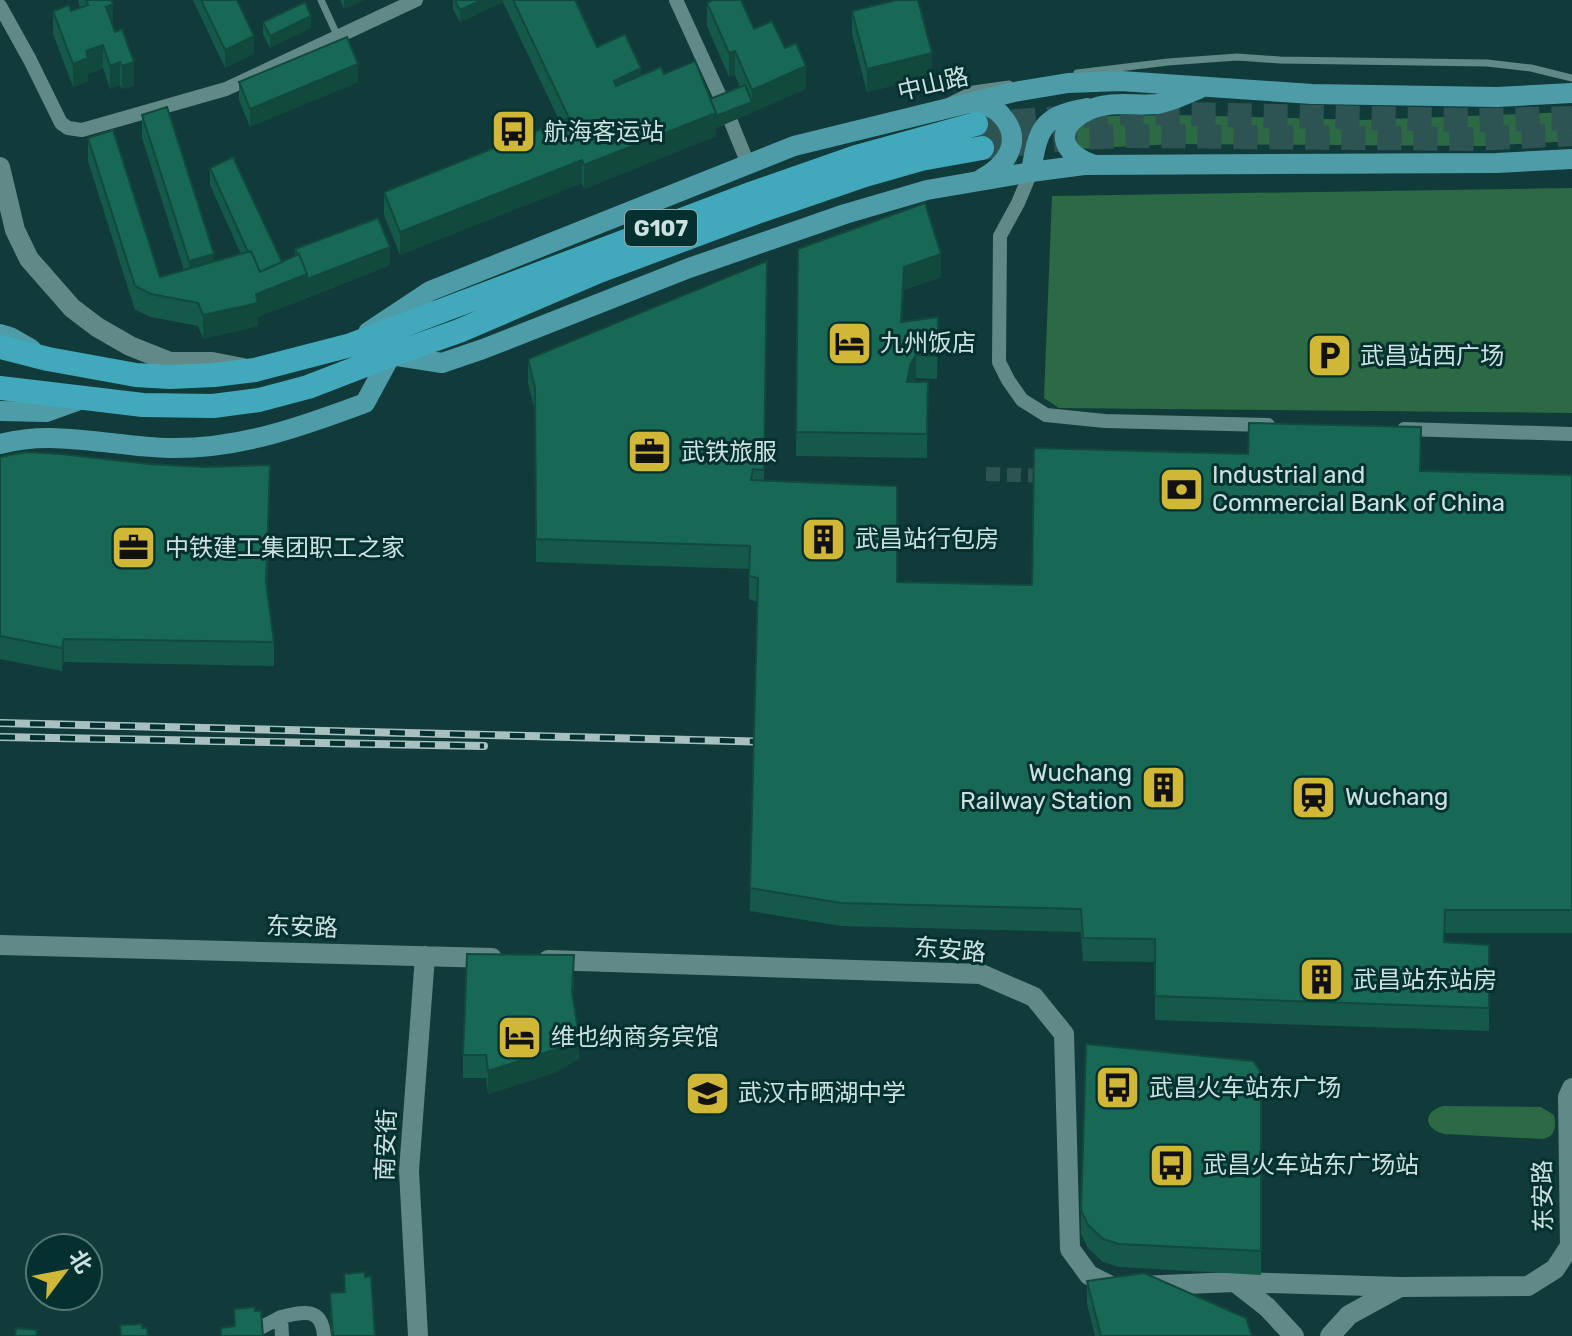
<svg xmlns="http://www.w3.org/2000/svg" width="1572" height="1336" viewBox="0 0 1572 1336" font-family="Rubik,'Noto Sans SC',sans-serif">
	<rect width="100%" height="100%" fill="#113b3a"/>
	<path fill="#2b6a44" d="M1572 112V141L1481 146 1176 144 1077 149 1073 129 1078 124 1109 116 1175 115 1362 120Z
		M1572 188V413L1059 408 1044 398 1052 196Z
		M1443 1106 1541 1107 1554 1115C1556 1126 1556 1136 1543 1139L1444 1134C1424 1129 1422 1112 1443 1106Z"/>
	<g fill="none" stroke-linecap="round" stroke-linejoin="round">
		<path stroke="#2d5453" stroke-width="14" stroke-dasharray="14 7" stroke-linecap="butt" d="M986 474 1052 476"/>
		<path stroke="#2d5453" stroke-width="24" stroke-dasharray="24 12" stroke-linecap="butt" d="M976 124 1130 113 1474 120 1572 118
			M982 148 1076 138 1127 136 1474 139 1572 134"/>
		<path stroke="#608988" stroke-width="7" d="M321 0 338 37
			M1077 73 1168 62 1237 57 1280 60 1487 63 1531 68 1572 78
			M949 101 973 89 1009 84"/>
		<path stroke="#608988" stroke-width="14" d="M676 0 724 105
			M0 6 30 60 61 123 68 128 82 130 226 89 416 0
			M731 122 748 164
			M1031 172 1018 203 1000 236 999 362 1008 380 1022 400 1046 415 1105 421 1268 425
			M1404 429 1572 434
			M281 1317C302 1312 322 1306 324 1336
			M245 1336 281 1317 282 1336"/>
		<path stroke="#608988" stroke-width="20" d="M0 167 15 230 29 259 72 308 97 327 130 346 170 362H212L243 368
			M0 945 492 958
			M548 960 981 974 1034 997 1064 1034 1070 1249 1089 1275 1113 1287 1235 1282 1400 1287 1528 1286 1555 1269 1570 1246 1568 1097 1572 1088
			M1235 1282 1267 1307 1294 1336
			M418 1336 409 1171 425 956
			M1330 1336 1349 1315 1400 1287"/>
		<path stroke="#4e9ca7" stroke-width="20" d="M973 104C985 105 995 107 1002 116 1024 141 1006 166 981 179
			M1095 165C1059 154 1053 126 1089 110 1110 100 1135 106 1157 104 1171 102 1186 94 1199 89
			M1031 172C1038 128 1042 116 1087 108
			M368 332 430 291 794 146 1014 92 1068 83 1121 81 1312 94 1497 97 1572 93
			M0 334 10 337 31 349
			M0 411 46 412 82 399
			M0 444C56 429 114 447 170 448 239 449 301 427 365 403L391 355 442 363 483 349 689 268 845 214 927 190 1031 172 1084 165 1496 163 1572 159"/>
		<path stroke="#42a9bc" stroke-width="24" d="M0 347 48 359 136 375 170 377 214 375 255 370 351 345 753 193 856 157 976 124
			M0 388 143 405 213 406 259 400 308 387 391 355 459 331 599 271 757 212 865 175 921 159 982 148"/>
		<defs>
			<path id="rail" d="M0 723 776 742
				M0 737 484 746"/>
		</defs>
		<use href="#rail" stroke="#a8c1c0" stroke-width="8"/>
		<use href="#rail" stroke="#043130" stroke-width="5" stroke-dasharray="15" stroke-linecap="butt"/>
	</g>
	<path fill="#15594a" d="M78 0H111L113 26 134 85 122 89 120 85 110 89 103 68 88 74V81L73 87 53 34V11H71L80 8Z
		M193 0H237L254 54 225 68Z
		M340 0H363L344 9Z
		M453 0H575L597 47 641 75 664 74 710 99 740 87 735 75 729 77 707 26V3L785 48 806 89 716 128V136L584 189 582 183 400 255 384 215V192L560 122 503 2 460 22 453 9Z
		M852 11 932 76 867 92 852 34Z
		M263 22 311 28 270 48 263 34Z
		M239 82H358L250 127 239 100Z
		M142 115 214 261 241 254 210 185V168L282 262 295 256V249L390 265 258 317V326L203 339 198 326 151 317 135 310 88 161V138L160 277 184 270 142 138Z
		M798 249 941 277 904 290 902 322 938 340 937 379 916 378 913 382H928L927 458 796 456Z
		M767 261 764 480 897 582 1032 585 1420 471 1572 475V933H1445V942L1489 945V1031L1155 1020V962L1083 961 1081 932 841 926 750 911 757 602 749 599V569L536 562 535 411 528 383V359Z
		M0 457 270 488 267 587 274 642V666L64 662 62 671 0 659Z
		M574 978 573 997 579 1059 554 1073 488 1094 486 1078H463V1055Z
		M1261 1072V1275L1119 1267 1103 1262 1088 1248 1081 1234V1210Z
		M344 1274 375 1336H331L330 1293 344 1292Z
		M1087 1281 1252 1336H1095L1087 1304Z"/>
	<path fill="#11493c" d="M344 0H363L344 9Z
		M482 0H503V2L460 22V10Z
		M113 4V28L106 7Z
		M311 16V28L270 48V36Z
		M254 36V54L225 68V50Z
		M103 45V68L88 74V81L73 87V64L86 51Z
		M735 51V75L729 77V53Z
		M932 53V76L867 92V69Z
		M120 62V85L110 89V66Z
		M134 62V85L122 89V66Z
		M358 64V82L250 127V109Z
		M806 66V89L716 128V136L584 189V165L716 113 752 102V90Z
		M641 68V91L614 104V81Z
		M582 160V183L400 255V232Z
		M390 247V265L307 297V279Z
		M214 254V277L189 285V261Z
		M941 254V277L904 290 901 345 904 267Z
		M307 274V297L258 317V326L203 339V315Z
		M916 355V378L910 389 907 382 910 365Z
		M64 639V662L62 671V648Z
		M579 1036V1059L554 1073 488 1094V1071Z"/>
	<path fill="#186856" stroke="#11493c" stroke-width="2" d="M86 0H111L113 4 106 7 115 32 122 29 134 62 122 66 120 62 110 66 103 45 86 51 88 58 73 64 53 11 69 5 71 11 88 5Z
		M201 0H237L254 36 225 50Z
		M455 0H482L460 10Z
		M513 0H575L597 47 625 34 641 68 614 81 616 86 661 67 664 74 695 61 716 113 584 165 582 160 400 232 384 192 569 118Z
		M713 0H741L754 29 772 21 785 48 796 43 806 66 752 90 735 51 729 53 707 3Z
		M897 0H918L932 53 867 69 852 11Z
		M305 2 311 16 270 36 263 22Z
		M347 37 358 64 250 109 239 82Z
		M745 85 752 102 716 116V113L710 99Z
		M167 107 214 254 189 261 142 115Z
		M113 130 160 277 251 251 260 272 299 254 307 274 256 294 258 303 203 315 198 303 151 294 135 286 88 138Z
		M233 157 282 262 260 272 251 251 248 252 210 168Z
		M925 203 941 254 904 267 901 322 938 317 937 356 916 355 910 365 907 382H928L927 434 796 432 798 249Z
		M378 218 390 247 307 279V274L299 254 298 255 295 249Z
		M767 261 764 470 753 469 751 480 897 486V582L1032 585 1034 448 1248 454 1249 423 1421 427 1420 471 1572 475V910H1445L1444 942 1489 945V1008L1155 996V939L1083 938 1081 909 841 903 750 888 758 578 749 576 750 546 536 539 535 388 528 359Z
		M25 452 61 454 149 464 205 467 270 465 266 582 274 642 64 639 62 648 0 636V457Z
		M467 954 574 955 572 992 579 1036 554 1050 488 1071 486 1055H463Z
		M1086 1044 1253 1061 1261 1072V1251L1119 1244 1103 1239 1088 1225 1081 1210Z
		M365 1272V1277L371 1276 375 1336H333L330 1293 345 1292 344 1274Z
		M1144 1273 1246 1318 1252 1336H1101L1087 1281Z
		M255 1307V1311H261L263 1336H221V1328L235 1326 234 1309Z
		M142 1324V1328H147L148 1336H121L120 1325Z
		M16 1328 37 1330 36 1336H15Z"/>
	<defs>
		<symbol id="bus-square" viewBox="-11 -11 22 22"><rect x="-9" y="-9" width="18" height="18" rx="4" fill="#d1b736" stroke="#043130"/><path d="M-5-6H5V4H4V6H2V4H-2V6H-4V4H-5ZM-3.5-4V0h7V-4ZM-3.5 1.2v1.5H-2V1.2ZM2 1.2v1.5H3.5V1.2Z" fill="#111"/></symbol>
		<symbol id="hotel-square" viewBox="-11 -11 22 22"><rect x="-9" y="-9" width="18" height="18" rx="4" fill="#d1b736" stroke="#043130"/><path d="M-6-4.5h1.5V1H6V5H4.5V3h-9V5H-6ZM-4 0a1.8 1.8 0 1 1 3.6 0ZM.5 0V-2.5h3Q6-2.5 6 0Z" fill="#111"/></symbol>
		<symbol id="parking-square" viewBox="-11 -11 22 22"><rect x="-9" y="-9" width="18" height="18" rx="4" fill="#d1b736" stroke="#043130"/><path d="M-3.5-5.5H1a3.5 3.5 0 0 1 0 7H-1V5.5H-3.5ZM-1-3.4V-.6H.8a1.4 1.4 0 0 0 0-2.8Z" fill="#111"/></symbol>
		<symbol id="office-square" viewBox="-11 -11 22 22"><rect x="-9" y="-9" width="18" height="18" rx="4" fill="#d1b736" stroke="#043130"/><path d="M-6-3h4V-5.5h4V-3h4V5H-6ZM-1-4.5V-3h2v-1.5ZM-6 0V1H6V0Z" fill="#111"/></symbol>
		<symbol id="bank-square" viewBox="-11 -11 22 22"><rect x="-9" y="-9" width="18" height="18" rx="4" fill="#d1b736" stroke="#043130"/><path d="M-6-4H6V4H-6ZM0-2.3a2.3 2.3 0 1 0 0 4.6a2.3 2.3 0 1 0 0-4.6Z" fill="#111"/></symbol>
		<symbol id="building-square" viewBox="-11 -11 22 22"><rect x="-9" y="-9" width="18" height="18" rx="4" fill="#d1b736" stroke="#043130"/><path d="M-4-6H4V6H1V3H-1V6H-4ZM-2.5-4.3h1.7v1.8h-1.7ZM.8-4.3h1.7v1.8H.8ZM-2.5-1h1.7V.8h-1.7ZM.8-1h1.7V.8H.8Z" fill="#111"/></symbol>
		<symbol id="station-square" viewBox="-11 -11 22 22"><rect x="-9" y="-9" width="18" height="18" rx="4" fill="#d1b736" stroke="#043130"/><path d="M-3-6H3Q5-6 5-4V2Q5 4 3 4L4.5 6H3L1.5 4h-3L-3 6H-4.5L-3 4Q-5 4-5 2V-4Q-5-6-3-6ZM-3.5-4v3h7v-3ZM-3.5 1v1.5H-2V1ZM2 1v1.5H3.5V1Z" fill="#111"/></symbol>
		<symbol id="school-square" viewBox="-11 -11 22 22"><rect x="-9" y="-9" width="18" height="18" rx="4" fill="#d1b736" stroke="#043130"/><path d="M0-5L7-2L0 1L-7-2ZM-4 1L0 2.5L4 1V4Q0 6-4 4Z" fill="#111"/></symbol>
	</defs>
	<g fill-rule="evenodd">
		<use href="#bus-square" x="488" y="106" width="51" height="51"/>
		<use href="#hotel-square" x="824" y="318" width="51" height="51"/>
		<use href="#parking-square" x="1304" y="330" width="51" height="51"/>
		<use href="#office-square" x="624" y="426" width="51" height="51"/>
		<use href="#bank-square" x="1156" y="464" width="51" height="51"/>
		<use href="#building-square" x="798" y="514" width="51" height="51"/>
		<use href="#office-square" x="108" y="522" width="51" height="51"/>
		<use href="#building-square" x="1138" y="762" width="51" height="51"/>
		<use href="#station-square" x="1288" y="772" width="51" height="51"/>
		<use href="#building-square" x="1296" y="954" width="51" height="51"/>
		<use href="#hotel-square" x="494" y="1012" width="51" height="51"/>
		<use href="#bus-square" x="1092" y="1062" width="51" height="51"/>
		<use href="#school-square" x="682" y="1068" width="51" height="51"/>
		<use href="#bus-square" x="1146" y="1140" width="51" height="51"/>
	</g>
	<g text-anchor="middle" stroke-width="6" stroke-linejoin="round" paint-order="stroke">
		<rect fill="#043130" stroke="#90acab" stroke-width="2" x="625" y="210" width="72" height="36" rx="6"/>
		<g font-size="22" font-weight="bold" fill="#cce1e0">
			<text x="661" y="236">G107</text>
		</g>
		<g font-size="24" fill="#cce1e0" stroke="#043130">
			<text transform="translate(933 84) rotate(-13)" y="8">中山路</text>
			<text transform="translate(302 927) rotate(2)" y="8">东安路</text>
			<text transform="translate(950 950) rotate(5)" y="8">东安路</text>
			<text transform="translate(386 1145) rotate(-88)" y="8">南安街</text>
			<text transform="translate(1543 1196) rotate(-91)" y="8">东安路</text>
		</g>
		<g font-size="24" fill="#cce1e0" stroke="#043130" text-anchor="start">
			<text x="544" y="140">航海客运站</text>
			<text x="880" y="351">九州饭店</text>
			<text x="1360" y="364">武昌站西广场</text>
			<text x="681" y="460">武铁旅服</text>
			<text x="1212" y="483">Industrial and<tspan x="1212" dy="28">Commercial Bank of China</tspan></text>
			<text x="855" y="547">武昌站行包房</text>
			<text x="165" y="556">中铁建工集团职工之家</text>
			<text x="1132" y="781" text-anchor="end">Wuchang<tspan x="1132" dy="28">Railway Station</tspan></text>
			<text x="1345" y="805">Wuchang</text>
			<text x="1353" y="988">武昌站东站房</text>
			<text x="551" y="1045">维也纳商务宾馆</text>
			<text x="1149" y="1096">武昌火车站东广场</text>
			<text x="738" y="1101">武汉市晒湖中学</text>
			<text x="1203" y="1173">武昌火车站东广场站</text>
		</g>
	</g>
	<g transform="translate(64 1272) rotate(58)"><circle r="38" fill="#043130" stroke="#547776" stroke-width="2"/>
	<path d="M0-6L14 30L0 20L-14 30Z" fill="#d1b736"/>
	<text y="-12" font-size="22" font-weight="bold" text-anchor="middle" fill="#cce1e0">北</text>
	</g>
</svg>
